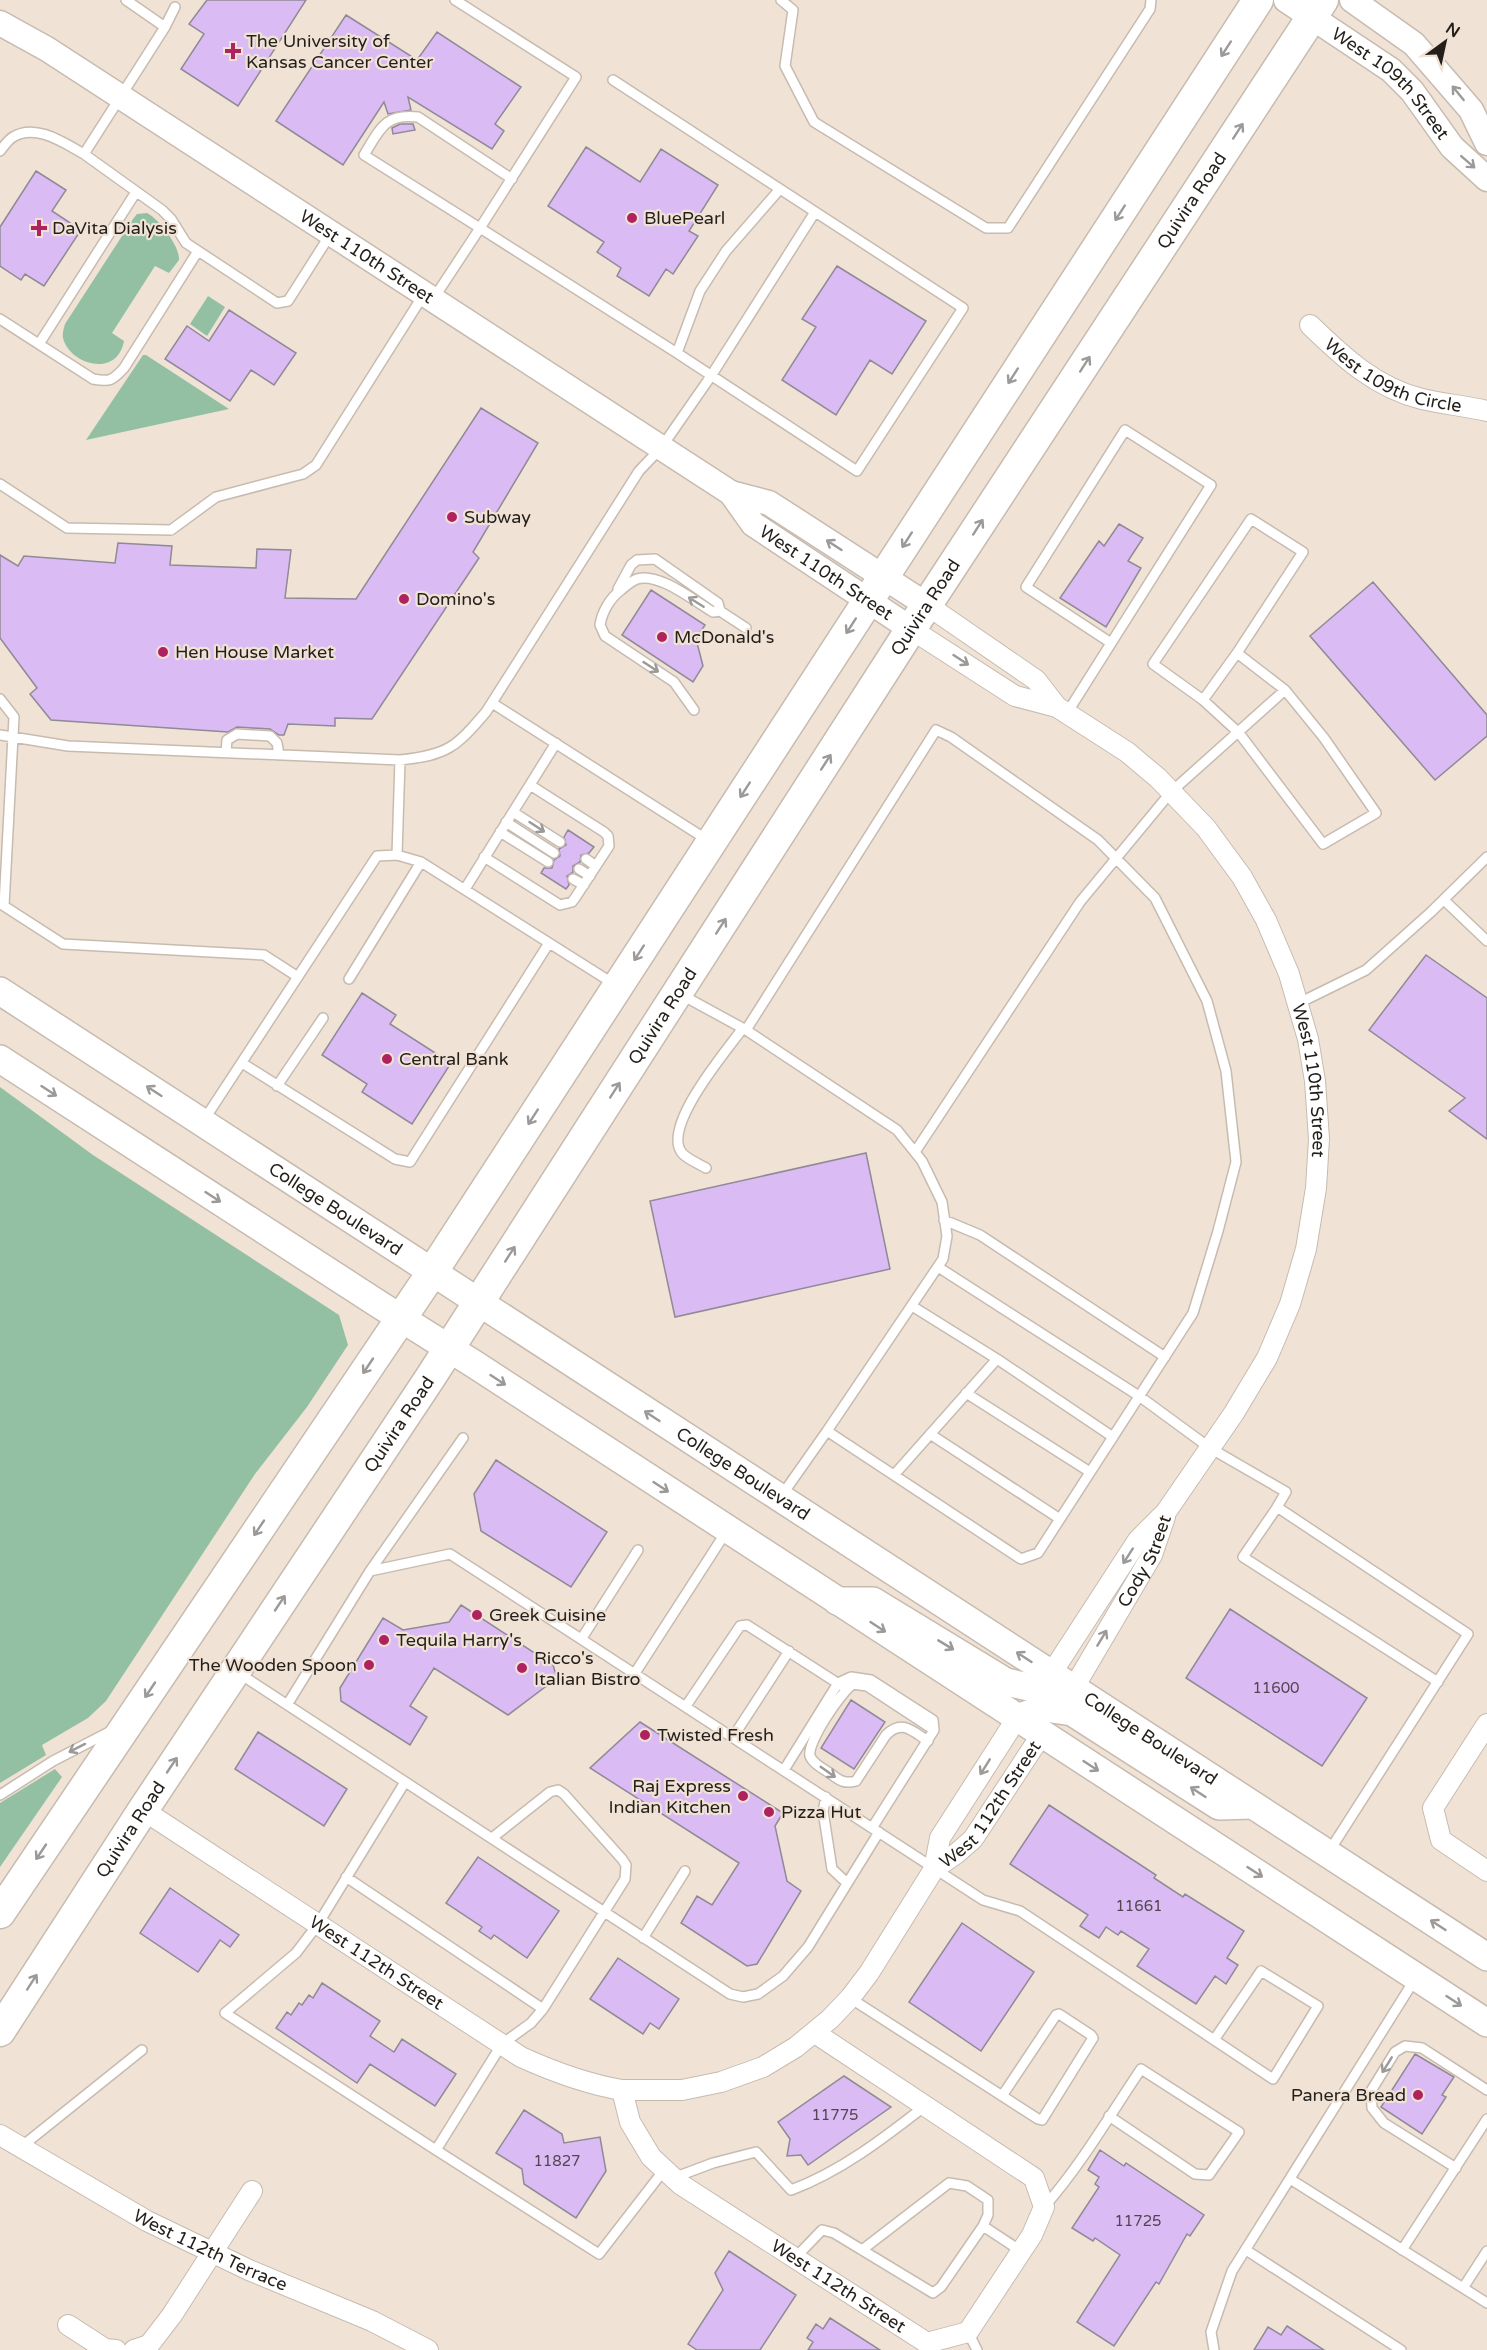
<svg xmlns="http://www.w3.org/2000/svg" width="1487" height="2350" viewBox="0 0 1487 2350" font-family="'Varela Round',sans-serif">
	<rect width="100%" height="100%" fill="#f0e3d6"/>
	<path fill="#93c0a2" d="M147 213C159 219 180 246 179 260L169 273 155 266 112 333 124 341C117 379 69 364 63 338 62 333 64 328 65 324L133 219 137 214Z
		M208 296 225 307 207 336 190 324Z
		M143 355H146L229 409 86 440Z
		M0 1087 93 1155 339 1315 348 1345 307 1407 255 1474 106 1701 88 1718 42 1745 46 1755 0 1783Z
		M55 1769 62 1777 0 1867V1803Z"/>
	<path fill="#dabbf4" stroke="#908996" stroke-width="1.5" d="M207 0H306L238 106 181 69 204 34 189 24Z
		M346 15 417 60 437 32 521 87 495 124 504 131 492 149 408 97 411 110 388 114 384 102 343 165 276 121Z
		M400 124H413L415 130 393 134 392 128Z
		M586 147 640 182 661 149 718 185 689 231 698 236 673 274 666 269 649 296 617 276 621 268 597 252 604 242 548 206Z
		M36 171 66 190 52 211 81 230 44 286 25 274 21 280 0 266V227Z
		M837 266 926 321 892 374 870 360 836 415 782 380 816 327 802 319Z
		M229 310 296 353 274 385 251 370 230 401 165 359 187 326 209 341Z
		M481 408 538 443 473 552 479 558 372 719 335 718V726L288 724 284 735H279L270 729 237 727 228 732 51 720 30 694 37 688 0 638V555L18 566 24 556 115 563 118 543 172 546 170 565 256 568 257 549 291 550 285 598 356 599Z
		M1119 524 1143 538 1128 561 1141 568 1106 627 1060 598 1099 541 1104 546Z
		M1373 582 1487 715V736L1435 780 1310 636Z
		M651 590 705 625 696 639 703 666 693 682 622 635Z
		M568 830 594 847 589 853 581 855 580 862 573 866V872L567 876 569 885 566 889 541 873 544 868H552L554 860 560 856 559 849 566 845 564 837Z
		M1426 955 1487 998V1139L1449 1111 1465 1098 1369 1030Z
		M362 993 396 1015 390 1024 451 1063 412 1124 362 1092 367 1084 322 1055Z
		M866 1153 890 1269 675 1317 650 1201Z
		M496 1460 607 1532 571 1587 481 1531 474 1494Z
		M461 1605 553 1665 557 1678 508 1715 434 1668 410 1706 427 1717 410 1745 341 1701 340 1688 383 1618 403 1630 449 1622Z
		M1230 1609 1367 1698 1322 1766 1186 1678Z
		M851 1700 885 1722 854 1769 821 1748Z
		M640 1722 783 1813 775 1826 787 1881 801 1891 757 1964 747 1966 681 1923 697 1896 712 1905 739 1863 590 1768Z
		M258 1732 347 1789 324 1826 235 1769Z
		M1049 1805 1156 1875 1154 1878 1183 1897 1185 1894 1244 1931 1227 1958 1238 1965 1226 1984 1215 1976 1196 2004 1137 1966 1149 1949 1121 1931 1118 1935 1106 1927 1099 1938 1080 1926 1088 1915 1010 1864Z
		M478 1857 559 1911 527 1958 494 1935 491 1939 479 1931 482 1927 446 1903Z
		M170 1888 239 1935 230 1947 220 1940 198 1972 140 1933Z
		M962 1923 1034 1972 981 2051 909 2002Z
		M618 1958 679 1999 659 2029 650 2023 643 2034 590 1999Z
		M322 1983 380 2021 370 2036 394 2052 402 2039 456 2074 435 2106 370 2064 357 2083 276 2028 287 2012 291 2015 299 2003 302 2005 309 1995 313 1998Z
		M1415 2054 1454 2077 1442 2095 1446 2097 1422 2134 1381 2107Z
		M844 2076 891 2107 808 2165 801 2155 787 2156 790 2139 778 2122Z
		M524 2110 562 2134 564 2143 600 2137 606 2171 576 2218 524 2184 522 2169 496 2153Z
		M1100 2150 1124 2166 1126 2163 1204 2215 1190 2236 1187 2234 1159 2284 1156 2282 1114 2346 1077 2322 1120 2255 1095 2238 1093 2241 1072 2228 1099 2187 1095 2184 1099 2177 1088 2170Z
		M729 2251 796 2295 760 2350H697L688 2344 723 2290 715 2273Z
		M830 2318 880 2350H808L813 2342 807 2338 816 2324 823 2329Z
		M1287 2326 1324 2350H1254L1268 2327 1281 2335Z"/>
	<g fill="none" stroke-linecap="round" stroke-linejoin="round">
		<defs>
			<path id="service" d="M126 0 165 27 84 154 162 210 171 219 186 243 277 303 288 301 330 235
				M455 0 576 77 480 228 677 353 700 291 726 251 780 189 613 80
				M781 0 793 10 785 66 814 122 986 228H1008L1150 9 1151 0
				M165 27 175 7
				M0 151C4 146 8 140 13 137 36 123 64 143 84 154
				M434 298 480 228 364 155C380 129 385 113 418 117L512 179
				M0 319 93 379C110 382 112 381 124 368L198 251
				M39 344 136 192
				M677 353 857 471 963 308 780 189
				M0 484 67 528 171 530 216 497 303 474 316 465 424 294
				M618 589 631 565 637 560 655 559 718 603 720 611
				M1237 653 1203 700 1153 664 1251 519 1303 552 1237 653 1285 690
				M0 699 14 717 4 906 63 944 264 955 298 977
				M492 703 709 841
				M694 710 674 682 605 636 600 625C602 612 610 598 621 590 626 586 631 581 637 579 659 572 694 601 713 612L720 611 746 628
				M1067 713 1211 485 1125 430 1026 587 1111 643
				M0 735 68 746 400 760C448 755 456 747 486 712L639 471 661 448 711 376 815 212
				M226 752 227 740 237 734 270 736 277 743 279 755
				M513 812 560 842
				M506 822 554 853
				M500 832 548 862
				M397 855 400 760
				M484 857 560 905 572 902 575 898 609 846 608 836 604 832 530 785
				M586 859 596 866
				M579 869 590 876
				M573 879 584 885
				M465 889 556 743
				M1444 900 1487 941
				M349 979 421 862
				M680 994 746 1030 936 730 951 737 1098 840 1155 898 1207 1001 1226 1071 1236 1162 1218 1231 1193 1313 1038 1553 1021 1559 827 1431 782 1495
				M1297 1004 1366 970 1431 912 1487 857
				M746 1030 897 1130 922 1161 942 1202 947 1236 943 1259 827 1431
				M242 1063 395 1159 410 1162 549 943
				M277 1086 323 1018
				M204 1120 377 856 397 855 421 862 614 984
				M915 1152 1080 902 1171 792 1285 690 1324 738 1376 813 1323 844 1239 733 1203 700
				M706 1168C699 1164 687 1159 682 1153 661 1127 727 1050 743 1028
				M944 1220 980 1235 1165 1357
				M938 1267 1139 1396 1210 1448 1286 1492 1277 1507 1468 1634 1330 1850
				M912 1306 997 1359
				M966 1393 1090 1472
				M930 1434 1060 1519
				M894 1475 997 1359 1113 1437
				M1278 1506 1243 1557 1438 1682
				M370 1571 463 1438
				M582 1638 638 1550
				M635 1673 726 1532
				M240 1674 730 1994 743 1997 758 1994 783 1976 808 1947 879 1832
				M287 1705 370 1571 450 1554 983 1900 1020 1911 1273 2079 1318 2006 1261 1971 1214 2040
				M686 1706 740 1626 747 1625 842 1686
				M733 1737 789 1651
				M928 1741C912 1731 902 1719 886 1735L856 1781C845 1784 840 1781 831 1774 824 1769 813 1764 810 1756 807 1742 841 1692 853 1684L867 1686 934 1730
				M784 1770 838 1683 851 1677 871 1680 933 1720 934 1730 872 1828
				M405 1782 318 1924 296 1953 225 2013 436 2150
				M0 1795 53 1761 111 1731
				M826 1797 823 1811 832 1869 847 1883
				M492 1838 550 1792 558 1790 564 1794 622 1859 626 1865 625 1879 543 2009 531 2023 502 2044 436 2150 599 2254 664 2170
				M346 1877 543 2009
				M643 1938 685 1871
				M850 1998 1038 2119 1042 2120 1093 2038 1091 2035 1059 2014 1056 2015 1002 2096
				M21 2147 142 2050
				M1456 2168 1384 2123 1372 2108 1371 2091 1395 2052 1405 2046 1422 2048 1487 2090
				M673 2178 713 2163 756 2152 791 2190C840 2172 884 2138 925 2106
				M1290 2179 1487 2303
				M1044 2207C1081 2165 1110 2115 1141 2069L1239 2132 1209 2175 1195 2174 1109 2116
				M862 2250 949 2183 967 2186 988 2200V2215L983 2226
				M1246 2250 1401 2350
				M1402 2250 1487 2119
				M795 2258 822 2230 834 2233 933 2293 941 2287 983 2226 1021 2251
				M1463 2288 1487 2251
				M968 2332 977 2350
				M1214 2350 1211 2332 1232 2271 1415 1979"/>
			<g id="minor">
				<path id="s1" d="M1310 325C1343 357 1376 388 1422 399 1443 404 1466 406 1487 411"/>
				<path d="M927 605 1036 680 1057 707"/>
				<path id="s2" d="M911 629 1015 696 1057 707 1127 752 1158 778 1206 828 1242 877 1266 920 1289 974 1308 1039 1315 1081 1319 1139 1316 1188 1306 1249 1290 1304 1267 1358 1234 1413 1166 1512 1138 1540 1051 1674"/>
				<path id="s3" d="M1073 1689 1152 1555 1165 1517"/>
				<path d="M1487 1724 1433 1808 1441 1840 1487 1871"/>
				<path id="s4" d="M143 1810 521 2057C554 2072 586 2084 622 2090L630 2122 651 2157 680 2184 927 2343 968 2332 1032 2235 1044 2207 1034 2178 815 2033"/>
				<path id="s5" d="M934 1869 957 1853 973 1839 1042 1734"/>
				<path d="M622 2090H682L721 2082 763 2067 796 2047 830 2019 850 1998 869 1973 934 1869 940 1838 1017 1718"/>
				<path id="s6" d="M0 2135 147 2221 249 2270 372 2321 428 2350"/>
				<path d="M68 2325 105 2349 116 2350"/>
				<path d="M134 2350 149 2345 172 2315 252 2191"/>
			</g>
			<g id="tertiary">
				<path id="s7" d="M1286 0 1391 70 1412 91 1452 147 1487 179"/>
				<path d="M1352 0 1414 44 1471 110 1487 143"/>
				<path id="s8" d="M0 23 47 49 731 493 769 503 927 605"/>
				<path id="s9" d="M731 493 753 524 911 629"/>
			</g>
			<g id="secondary">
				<path id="s10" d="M0 991 1487 1957"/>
				<path d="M0 1059 380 1305 474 1364 1487 2023"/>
				<path d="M837 1601H873L1006 1682 1042 1690 1073 1689"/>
				<path d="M1017 1718 1045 1708 1072 1712 1219 1806 1252 1805"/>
			</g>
			<g id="primary">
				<path d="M0 1913 433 1271 1258 0"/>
				<path id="s11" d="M0 2031 143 1810 430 1378 911 629 1323 0"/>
			</g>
		</defs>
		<use href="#service" stroke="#c7bbaf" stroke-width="12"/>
		<use href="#minor" stroke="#c7bbaf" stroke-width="22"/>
		<use href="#tertiary" stroke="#c7bbaf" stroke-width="27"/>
		<use href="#secondary" stroke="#c7bbaf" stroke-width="30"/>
		<use href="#primary" stroke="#c7bbaf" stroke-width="33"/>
		<use href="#service" stroke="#fff" stroke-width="9"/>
		<use href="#minor" stroke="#fff" stroke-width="20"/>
		<use href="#tertiary" stroke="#fff" stroke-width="24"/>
		<use href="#secondary" stroke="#fff" stroke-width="27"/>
		<use href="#primary" stroke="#fff" stroke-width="30"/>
	</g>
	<defs><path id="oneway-shaft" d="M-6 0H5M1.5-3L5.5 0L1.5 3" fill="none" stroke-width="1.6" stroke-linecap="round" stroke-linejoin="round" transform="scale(1.5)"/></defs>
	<g stroke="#9c9a98">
		<use href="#oneway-shaft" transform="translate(1226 49) rotate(123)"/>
		<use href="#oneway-shaft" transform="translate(1458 93) rotate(-129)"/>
		<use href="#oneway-shaft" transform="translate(1238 131) rotate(-57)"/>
		<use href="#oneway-shaft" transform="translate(1468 162) rotate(41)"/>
		<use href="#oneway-shaft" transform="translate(1120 213) rotate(123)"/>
		<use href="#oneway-shaft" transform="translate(1085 364) rotate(-57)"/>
		<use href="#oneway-shaft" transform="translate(1013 376) rotate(123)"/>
		<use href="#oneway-shaft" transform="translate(978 527) rotate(-57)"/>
		<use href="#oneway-shaft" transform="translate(907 540) rotate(123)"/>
		<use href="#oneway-shaft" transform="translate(834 545) rotate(-147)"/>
		<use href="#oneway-shaft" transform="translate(696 602) rotate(-148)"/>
		<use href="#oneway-shaft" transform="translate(851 626) rotate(123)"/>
		<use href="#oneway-shaft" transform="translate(961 660) rotate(33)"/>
		<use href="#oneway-shaft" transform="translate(651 667) rotate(33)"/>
		<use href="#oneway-shaft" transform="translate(826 762) rotate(-57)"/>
		<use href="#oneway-shaft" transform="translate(745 790) rotate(123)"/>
		<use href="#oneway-shaft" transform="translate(537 827) rotate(33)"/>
		<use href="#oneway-shaft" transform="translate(721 926) rotate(-57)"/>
		<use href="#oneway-shaft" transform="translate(639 953) rotate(123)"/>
		<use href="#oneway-shaft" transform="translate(615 1090) rotate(-57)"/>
		<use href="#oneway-shaft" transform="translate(49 1091) rotate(33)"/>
		<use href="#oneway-shaft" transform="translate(154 1091) rotate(-147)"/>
		<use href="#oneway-shaft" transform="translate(533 1117) rotate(123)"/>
		<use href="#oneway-shaft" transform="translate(213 1197) rotate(33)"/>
		<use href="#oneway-shaft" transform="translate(510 1254) rotate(-57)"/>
		<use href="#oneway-shaft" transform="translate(368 1366) rotate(124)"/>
		<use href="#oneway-shaft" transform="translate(498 1380) rotate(33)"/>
		<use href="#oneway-shaft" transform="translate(652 1416) rotate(-147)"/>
		<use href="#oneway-shaft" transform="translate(661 1487) rotate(33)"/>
		<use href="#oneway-shaft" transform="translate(259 1528) rotate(124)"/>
		<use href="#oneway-shaft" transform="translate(1128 1556) rotate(123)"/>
		<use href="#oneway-shaft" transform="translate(280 1603) rotate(-56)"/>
		<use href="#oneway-shaft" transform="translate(878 1627) rotate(33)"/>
		<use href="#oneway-shaft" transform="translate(1102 1638) rotate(-59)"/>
		<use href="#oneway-shaft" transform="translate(946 1645) rotate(31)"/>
		<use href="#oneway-shaft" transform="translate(1024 1657) rotate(-147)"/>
		<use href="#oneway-shaft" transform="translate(150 1690) rotate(124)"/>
		<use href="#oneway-shaft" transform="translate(77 1748) rotate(153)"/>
		<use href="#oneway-shaft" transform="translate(172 1765) rotate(-56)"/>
		<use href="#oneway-shaft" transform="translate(1091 1766) rotate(33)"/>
		<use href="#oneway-shaft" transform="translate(985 1767) rotate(122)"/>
		<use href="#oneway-shaft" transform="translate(828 1772) rotate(35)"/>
		<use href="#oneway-shaft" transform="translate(1198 1792) rotate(-147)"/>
		<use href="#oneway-shaft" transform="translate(41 1852) rotate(124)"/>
		<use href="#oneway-shaft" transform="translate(1255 1872) rotate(33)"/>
		<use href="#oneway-shaft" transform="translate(1438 1925) rotate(-147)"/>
		<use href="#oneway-shaft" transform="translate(32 1982) rotate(-57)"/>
		<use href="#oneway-shaft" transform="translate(1454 2001) rotate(33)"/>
		<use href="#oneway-shaft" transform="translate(1387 2065) rotate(122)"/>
	</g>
	<g fill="#af225f" stroke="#f0e3d6" stroke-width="2">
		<path d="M230 42h6v6h6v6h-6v6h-6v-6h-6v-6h6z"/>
		<circle cx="632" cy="218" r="6"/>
		<path d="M36 219h6v6h6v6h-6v6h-6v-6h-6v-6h6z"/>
		<circle cx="452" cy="517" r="6"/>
		<circle cx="404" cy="599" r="6"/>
		<circle cx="662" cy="637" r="6"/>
		<circle cx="163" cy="652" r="6"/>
		<circle cx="387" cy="1059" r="6"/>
		<circle cx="477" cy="1615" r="6"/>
		<circle cx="384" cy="1640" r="6"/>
		<circle cx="369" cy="1665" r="6"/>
		<circle cx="522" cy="1668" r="6"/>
		<circle cx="645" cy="1735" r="6"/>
		<circle cx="743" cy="1796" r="6"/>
		<circle cx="769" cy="1812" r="6"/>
		<circle cx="1418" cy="2095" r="6"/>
	</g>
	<g text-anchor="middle" stroke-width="4.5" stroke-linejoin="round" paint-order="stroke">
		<g font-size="15" fill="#524650">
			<text x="1276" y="1693">11600</text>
			<text x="1139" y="1911">11661</text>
			<text x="835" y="2120">11775</text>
			<text x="557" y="2166">11827</text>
			<text x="1138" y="2226">11725</text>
		</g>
		<g font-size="18" fill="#241f1a" stroke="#f0e3d6" text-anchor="start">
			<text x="246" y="47">The University of<tspan x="246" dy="21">Kansas Cancer Center</tspan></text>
			<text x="644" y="224">BluePearl</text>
			<text x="52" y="234">DaVita Dialysis</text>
			<text x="464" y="523">Subway</text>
			<text x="416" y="605">Domino's</text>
			<text x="674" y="643">McDonald's</text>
			<text x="175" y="658">Hen House Market</text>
			<text x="399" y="1065">Central Bank</text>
			<text x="489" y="1621">Greek Cuisine</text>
			<text x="396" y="1646">Tequila Harry's</text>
			<text x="534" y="1664">Ricco's<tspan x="534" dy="21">Italian Bistro</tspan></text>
			<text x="357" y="1671" text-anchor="end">The Wooden Spoon</text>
			<text x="657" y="1741">Twisted Fresh</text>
			<text x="731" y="1792" text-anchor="end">Raj Express<tspan x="731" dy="21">Indian Kitchen</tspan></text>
			<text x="781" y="1818">Pizza Hut</text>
			<text x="1406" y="2101" text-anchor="end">Panera Bread</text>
		</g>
		<g font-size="18" fill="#241f1a" stroke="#f0e3d6">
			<text dy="6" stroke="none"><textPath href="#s7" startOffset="135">West 109th Street</textPath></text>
			<text dy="6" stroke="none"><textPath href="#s11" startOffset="2184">Quivira Road</textPath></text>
			<text dy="6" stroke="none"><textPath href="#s8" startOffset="435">West 110th Street</textPath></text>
			<text dy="6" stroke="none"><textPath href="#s1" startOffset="100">West 109th Circle</textPath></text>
			<text dy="6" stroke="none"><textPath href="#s9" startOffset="126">West 110th Street</textPath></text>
			<text dy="6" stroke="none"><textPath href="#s11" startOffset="1698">Quivira Road</textPath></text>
			<text dy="6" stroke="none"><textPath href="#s11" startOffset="1212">Quivira Road</textPath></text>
			<text dy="6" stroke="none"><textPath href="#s2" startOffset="638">West 110th Street</textPath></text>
			<text dy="6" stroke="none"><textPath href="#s10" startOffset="400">College Boulevard</textPath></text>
			<text dy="6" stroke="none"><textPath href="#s11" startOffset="726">Quivira Road</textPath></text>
			<text dy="6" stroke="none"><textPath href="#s10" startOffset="886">College Boulevard</textPath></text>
			<text dy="6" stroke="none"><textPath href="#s3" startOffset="147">Cody Street</textPath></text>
			<text dy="6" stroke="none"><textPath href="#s10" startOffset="1372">College Boulevard</textPath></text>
			<text dy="6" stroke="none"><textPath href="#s5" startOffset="87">West 112th Street</textPath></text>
			<text dy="6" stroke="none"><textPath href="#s11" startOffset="240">Quivira Road</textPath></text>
			<text dy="6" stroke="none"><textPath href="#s4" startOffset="279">West 112th Street</textPath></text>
			<text dy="6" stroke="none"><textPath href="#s6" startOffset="240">West 112th Terrace</textPath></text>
			<text dy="6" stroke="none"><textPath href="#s4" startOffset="860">West 112th Street</textPath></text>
		</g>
	</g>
	<g transform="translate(1445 42) rotate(33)" stroke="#f0e3d6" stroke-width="4.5" paint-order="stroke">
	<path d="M0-4.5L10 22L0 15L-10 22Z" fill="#241f1a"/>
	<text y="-9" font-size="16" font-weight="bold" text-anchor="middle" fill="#241f1a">N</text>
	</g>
</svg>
